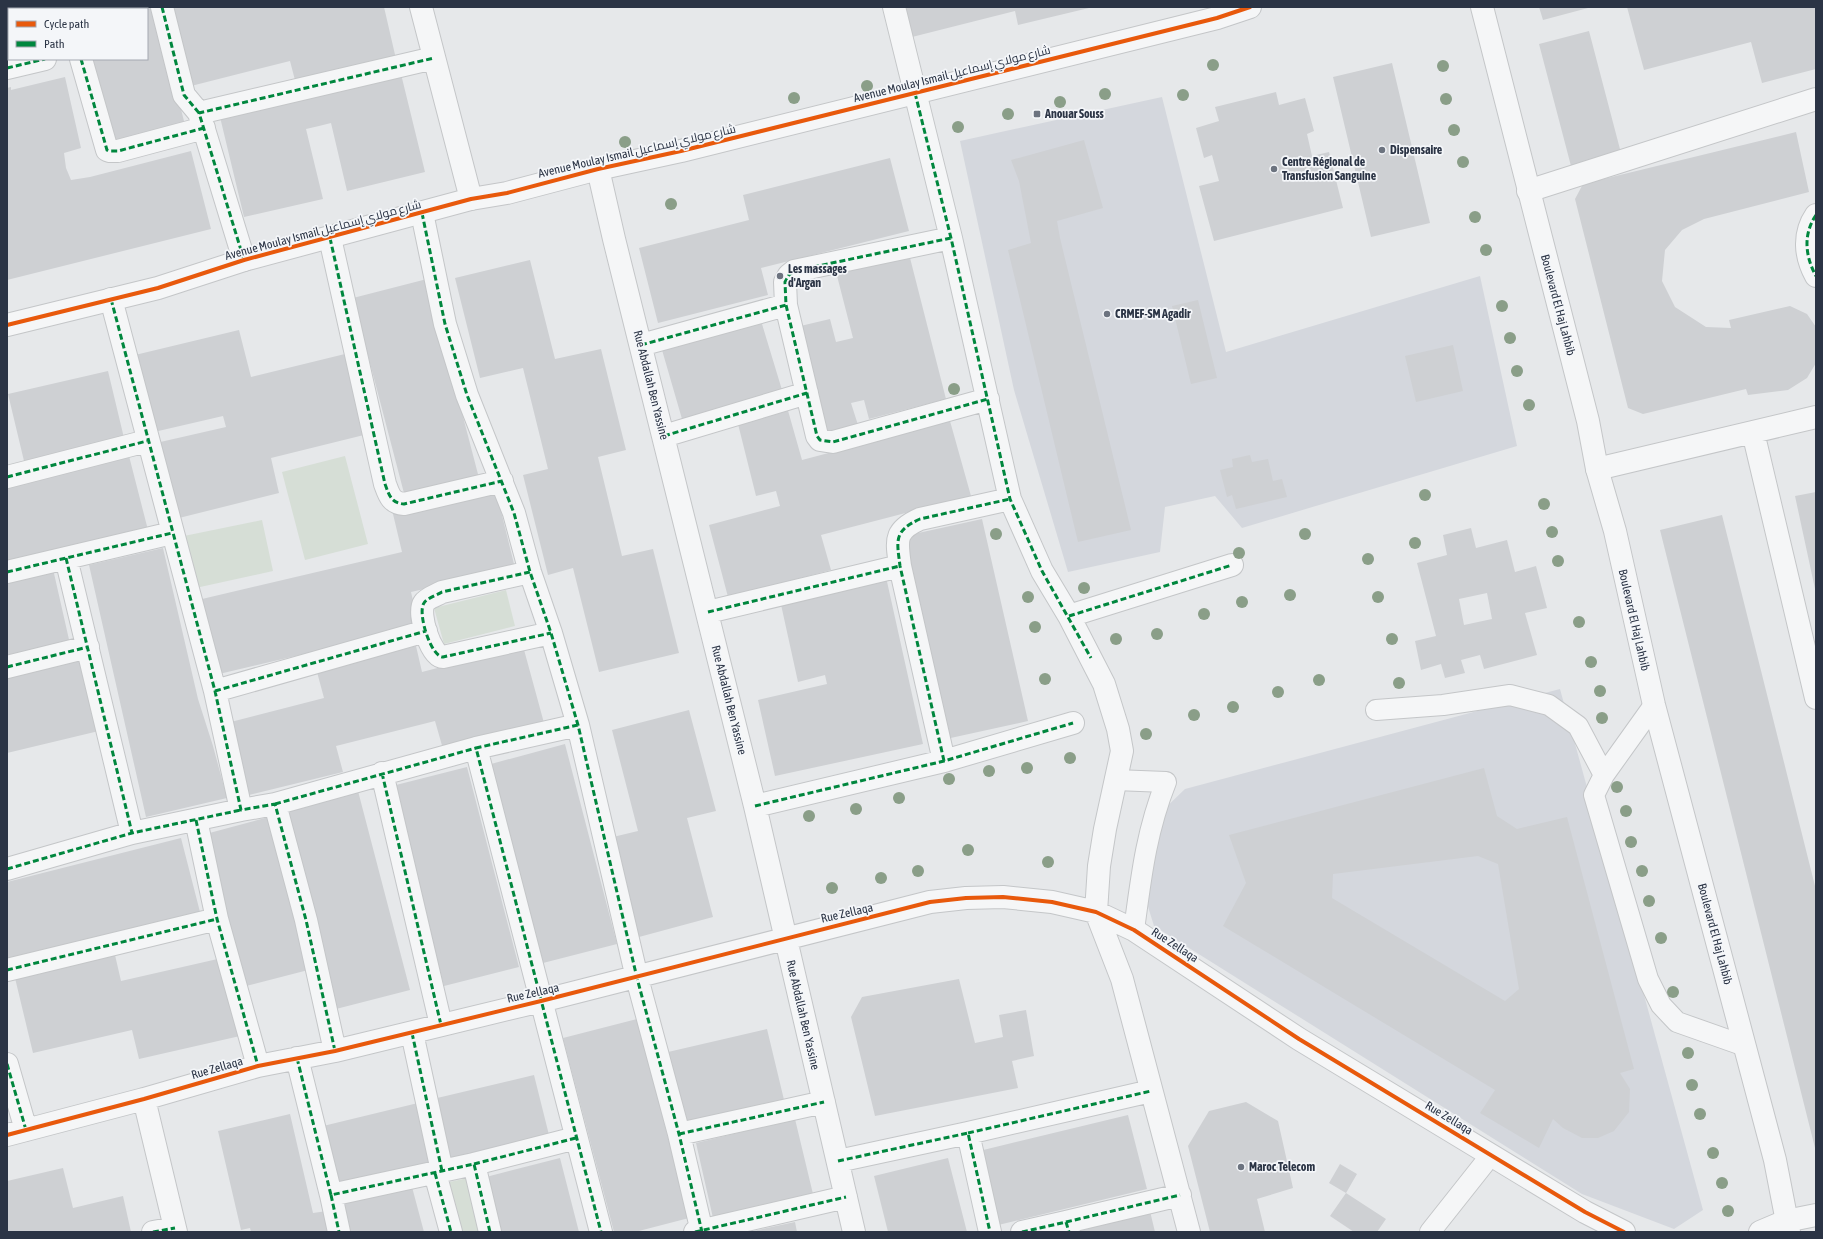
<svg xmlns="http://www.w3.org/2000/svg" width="1823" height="1239" viewBox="0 0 1823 1239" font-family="'Asap Condensed',Cairo,sans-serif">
	<rect width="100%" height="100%" fill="#e6e8ea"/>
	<path fill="#d4d7dd" d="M1162 97 1226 352 1480 276 1517 446 1242 528 1215 496 1165 507 1160 552 1068 572 1014 390 960 141Z
		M1560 689 1703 1210 1674 1229 1582 1194 1154 926 1141 884 1155 818 1185 789Z"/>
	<path fill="#d6ded6" d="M345 456 368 544 305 560 282 472Z
		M262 520 273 571 191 589 179 537Z
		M506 590 515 626 444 644 434 608Z
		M472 1177 484 1232H455L445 1183Z"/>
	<path fill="#ced0d3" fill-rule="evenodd" d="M72 7H155L185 125 107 145 85 59H147V9H72Z
		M176 7H384L396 59 296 84 290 61 191 86 172 8Z
		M905 7H1089V8L1018 25 1015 11 912 37Z
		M1539 7H1588V8L1543 20Z
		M1627 7H1816V69L1762 83 1751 42 1644 70Z
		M1589 31 1621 153 1571 166 1539 44Z
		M1392 63 1430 223 1371 237 1333 77Z
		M401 74 425 172 347 191 331 123 319 126 306 129 323 199 244 217 220 117Z
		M65 77 81 148 64 153 66 168 71 180 90 177 191 151 211 229 7 280V88L11 87V90Z
		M1276 92 1279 105 1305 98 1314 131 1307 134 1312 156 1329 152 1343 208 1214 241 1199 186 1219 181 1212 155 1204 158 1196 128 1219 121 1215 107Z
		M1796 132 1809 192 1704 219 1682 230 1665 250 1662 281 1675 307 1706 327 1731 328 1729 320 1790 306 1807 314 1816 327V363L1807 378 1788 390 1748 395 1746 389 1643 414 1628 408 1575 199 1583 184Z
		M1084 140 1103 208 1057 221 1060 238 1131 530 1078 542 1008 250 1031 243 1019 181 1011 160Z
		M890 158 909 231 761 268 768 295 658 323 639 248 749 220 743 195Z
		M908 250 946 399 869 419 864 400 851 403 858 425 820 434 792 328 830 319 836 342 853 338 835 268Z
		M530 260 555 359 601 349 626 450 598 457 622 556 653 549 679 653 599 672 573 568 548 575 523 475 548 469 523 368 480 378 455 278Z
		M427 279 479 478 405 497 353 298Z
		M1198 300 1217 378 1191 384 1172 306Z
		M759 314 782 390 682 419 660 343Z
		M239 330 251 377 349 353 368 434 271 458 279 493 175 519 156 443 226 427 223 416 154 432 135 355Z
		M1453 345 1463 391 1416 402 1405 356Z
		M108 371 124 438 24 461 8 394Z
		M787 407 802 460 950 421 971 496 821 535 831 570 728 597 709 525 780 506 776 491 756 496 737 420Z
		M1250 455 1252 462 1268 459 1273 481 1282 479 1287 497 1236 509 1232 495 1227 497 1220 470 1233 467 1232 459Z
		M129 456 148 530 7 564V485Z
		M496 491 515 568 411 592 419 627 219 674 202 599 402 552 393 514Z
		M1816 492V589H1815L1795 496Z
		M1722 515 1816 890V1152L1660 530Z
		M982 519 1028 721 946 739 900 537Z
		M1471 528 1476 548 1507 540 1515 572 1536 566 1547 608 1525 613 1537 655 1484 669 1480 655 1461 660 1465 673 1445 678 1441 664 1421 670 1415 641 1436 636 1417 563 1447 555 1443 535ZM1487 593 1492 619 1464 625 1459 599Z
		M163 548 198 699 213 746 227 798 146 817 89 565Z
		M53 569 70 644 7 659V580Z
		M886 577 923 744 775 776 758 700 827 684 825 675 798 682 780 600Z
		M416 646 422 672 523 646 544 723 443 749 435 721 336 746 343 772 241 797 223 724 324 698 317 672Z
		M84 656 103 730 7 753V674Z
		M689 710 716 811 687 818 713 917 639 937 613 837 638 831 612 730Z
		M565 744 617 944 543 963 491 764Z
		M467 767 519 967 444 986 392 786Z
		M1484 768 1497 816 1517 829 1567 817 1634 1069 1620 1073 1630 1089 1629 1112 1614 1131 1598 1138H1582L1563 1128 1553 1119 1539 1148 1480 1113 1495 1090 1223 926 1246 883 1229 835ZM1478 856 1498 864 1519 989 1505 1001 1332 898 1333 874Z
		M358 791 410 990 336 1009 283 810Z
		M276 815 316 968 242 987 202 835Z
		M181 838 200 912 7 961V882Z
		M115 955 121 981 222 958 240 1036 139 1059 132 1030 33 1053 15 978Z
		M959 979 975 1043 1003 1037 999 1015 1026 1010 1034 1056 1012 1061 1018 1088 875 1116 851 1017 862 997Z
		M637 1019 689 1218 635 1232H614L563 1038Z
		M767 1029 785 1104 686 1127 668 1052Z
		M534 1075 549 1135 447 1159 433 1099Z
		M1246 1102 1278 1121 1293 1188 1257 1199 1265 1232H1210L1188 1146 1209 1111Z
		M418 1103 432 1163 333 1186 319 1127Z
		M290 1114 313 1213 327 1211 332 1232H251L250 1228 241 1230 218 1131Z
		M1128 1115 1147 1189 994 1226 975 1152Z
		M795 1119 813 1194 713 1218 696 1143Z
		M560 1158 579 1232H500L486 1177Z
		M948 1158 967 1232H888L874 1176Z
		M1340 1164 1357 1174 1346 1193 1329 1183Z
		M63 1168 73 1208 123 1196 131 1232H7V1181Z
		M412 1187 424 1232H348L341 1203Z
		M1346 1193 1386 1219 1377 1232H1354L1330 1216Z
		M1149 1207 1155 1232H1074L1073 1225Z
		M795 1222 797 1232H753V1231Z"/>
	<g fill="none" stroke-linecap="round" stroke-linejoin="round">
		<defs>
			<path id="service" d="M1654 705 1604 775 1594 795 1648 979 1661 1005 1677 1022 1745 1046
				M1376 710 1443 705 1510 695 1549 705 1578 726 1604 775
				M1115 780 1166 782C1146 832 1141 878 1134 930
				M1430 1232 1491 1155"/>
			<path id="minor" d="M68 7V9
				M162 7 184 95 199 113
				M421 7 471 199
				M894 7 951 238 1010 499 1042 571 1069 616 1104 684 1118 729 1122 751 1105 829 1099 866 1096 912 1122 979 1189 1232
				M81 59 107 150 110 151H118L204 128
				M7 68 45 59
				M598 169 614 239 755 806 854 1232
				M1528 191 1816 99
				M422 213 445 324 467 395 514 513 530 572 551 633 578 725 637 978 679 1134 702 1232
				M1816 215C1803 234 1805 256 1816 276
				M330 238 385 484C389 495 391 503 404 504L502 481
				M951 238 794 271 789 275 785 282 786 305 817 436 820 440 833 442 988 399
				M244 260 199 113 434 58
				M111 299 215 691 241 810 275 804 306 920 335 1051
				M641 345 786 305
				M1753 432 1816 698
				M664 436 807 393
				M1597 469 1816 417
				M7 477 147 441
				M66 558 132 833
				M7 572 172 533
				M530 572 442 592C437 595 427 598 424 603 417 613 431 657 443 657L551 633
				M708 612 900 566
				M1069 616 1232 565
				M7 667 88 647
				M215 691 426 631
				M578 725 476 748 601 1232
				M944 761 900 566C897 541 893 531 920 519L1010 499
				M382 773 441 1025
				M275 804 476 748
				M755 806 944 761 1073 723
				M196 820 217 919 258 1066
				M7 869 132 833 241 810
				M7 970 217 919
				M412 1033 442 1171
				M297 1058 331 1195 474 1164 490 1232
				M7 1064 26 1130
				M144 1099 176 1232
				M968 1133 1151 1091
				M679 1134 824 1102
				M7 1135 144 1099 258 1066 335 1051 541 1001 930 902 966 898 1003 897 1052 902 1096 912 1134 930 1299 1039 1585 1212 1624 1232
				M838 1161 968 1133 990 1232
				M474 1164 576 1138
				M435 1173 451 1232
				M331 1195 339 1232
				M1066 1222 1180 1195
				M153 1232 175 1228
				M695 1232 846 1197
				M1022 1232 1066 1222 1069 1232
				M1760 1232 1786 1221 1816 1215"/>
			<path id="tertiary" d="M1482 7 1588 421 1597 469 1615 531 1654 705 1775 1160 1789 1232
				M7 325 158 288 244 260 471 199 507 193 598 169 681 151 1217 18 1250 7"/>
		</defs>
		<use href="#service" stroke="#c4c6c8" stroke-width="22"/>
		<use href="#minor" stroke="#c4c6c8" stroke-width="24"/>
		<use href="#tertiary" stroke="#c4c6c8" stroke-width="24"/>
		<use href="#service" stroke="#f5f6f7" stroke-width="20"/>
		<use href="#minor" stroke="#f5f6f7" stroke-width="22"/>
		<use href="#tertiary" stroke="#f5f6f7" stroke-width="22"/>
		<path stroke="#00873e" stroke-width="3" stroke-dasharray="6 3" stroke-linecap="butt" d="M68 7V9
			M162 7 184 95 199 113
			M81 59 107 150 110 151H118L204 128
			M7 68 45 59
			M915 93 951 238 1010 499 1042 571 1091 658
			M422 213 445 324 467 395 514 513 530 572 551 633 578 725 637 978 679 1134 702 1232
			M1816 215C1803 234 1805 256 1816 276
			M330 238 385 484C389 495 391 503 404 504L502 481
			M951 238 794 271 789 275 785 282 786 305 817 436 820 440 833 442 988 399
			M244 260 199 113 434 58
			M111 299 215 691 241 810 275 804 306 920 335 1051
			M641 345 786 305
			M664 436 807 393
			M7 477 147 441
			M66 558 132 833
			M7 572 172 533
			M530 572 442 592C437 595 427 598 424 603 417 613 431 657 443 657L551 633
			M708 612 900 566
			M1069 616 1232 565
			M7 667 88 647
			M215 691 426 631
			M578 725 476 748 601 1232
			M944 761 900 566C897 541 893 531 920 519L1010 499
			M382 773 441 1025
			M275 804 476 748
			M755 806 944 761 1073 723
			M196 820 217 919 258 1066
			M7 869 132 833 241 810
			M7 970 217 919
			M412 1033 442 1171
			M297 1058 331 1195 474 1164 490 1232
			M7 1064 26 1130
			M968 1133 1151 1091
			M679 1134 824 1102
			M838 1161 968 1133 990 1232
			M474 1164 576 1138
			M435 1173 451 1232
			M331 1195 339 1232
			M1066 1222 1180 1195
			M153 1232 175 1228
			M695 1232 846 1197
			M1022 1232 1066 1222 1069 1232"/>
		<defs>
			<path id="cycleway" d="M7 325 158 288 244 260 471 199 507 193 598 169 681 151 1217 18 1250 7
				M7 1135 144 1099 258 1066 335 1051 541 1001 930 902 966 898 1003 897 1052 902 1096 912 1134 930 1299 1039 1585 1212 1624 1232"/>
		</defs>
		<use href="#cycleway" stroke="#f4f6f9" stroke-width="6"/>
		<use href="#cycleway" stroke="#e8590c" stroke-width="4"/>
	</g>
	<g fill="#8a9e88">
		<circle cx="1213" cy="65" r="6"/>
		<circle cx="1443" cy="66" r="6"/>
		<circle cx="867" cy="86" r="6"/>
		<circle cx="1105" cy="94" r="6"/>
		<circle cx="1183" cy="95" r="6"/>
		<circle cx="794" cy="98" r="6"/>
		<circle cx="1446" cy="99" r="6"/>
		<circle cx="1060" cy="102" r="6"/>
		<circle cx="1008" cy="114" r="6"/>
		<circle cx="958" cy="127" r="6"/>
		<circle cx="1454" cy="130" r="6"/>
		<circle cx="625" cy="142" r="6"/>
		<circle cx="1463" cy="162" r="6"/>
		<circle cx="671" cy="204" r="6"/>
		<circle cx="1475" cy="217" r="6"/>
		<circle cx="1486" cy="250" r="6"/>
		<circle cx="1502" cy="306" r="6"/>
		<circle cx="1510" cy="338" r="6"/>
		<circle cx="1517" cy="371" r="6"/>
		<circle cx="954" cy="389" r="6"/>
		<circle cx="1529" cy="405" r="6"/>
		<circle cx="1425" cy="495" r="6"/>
		<circle cx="1544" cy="504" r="6"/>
		<circle cx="1552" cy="532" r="6"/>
		<circle cx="996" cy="534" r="6"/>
		<circle cx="1305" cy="534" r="6"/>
		<circle cx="1415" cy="543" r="6"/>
		<circle cx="1239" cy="553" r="6"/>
		<circle cx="1368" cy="559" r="6"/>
		<circle cx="1558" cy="561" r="6"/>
		<circle cx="1084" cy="588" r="6"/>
		<circle cx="1290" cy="595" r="6"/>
		<circle cx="1028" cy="597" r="6"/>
		<circle cx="1378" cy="597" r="6"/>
		<circle cx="1242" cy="602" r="6"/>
		<circle cx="1204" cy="614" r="6"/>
		<circle cx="1579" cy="622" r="6"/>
		<circle cx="1035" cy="627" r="6"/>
		<circle cx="1157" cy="634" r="6"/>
		<circle cx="1116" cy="639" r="6"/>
		<circle cx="1392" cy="639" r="6"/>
		<circle cx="1591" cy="662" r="6"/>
		<circle cx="1045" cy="679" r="6"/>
		<circle cx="1319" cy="680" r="6"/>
		<circle cx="1399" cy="683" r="6"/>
		<circle cx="1600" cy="691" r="6"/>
		<circle cx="1278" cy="692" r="6"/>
		<circle cx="1233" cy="707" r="6"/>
		<circle cx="1194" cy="715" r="6"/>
		<circle cx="1602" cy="718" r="6"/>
		<circle cx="1146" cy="734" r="6"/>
		<circle cx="1070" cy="758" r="6"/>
		<circle cx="1027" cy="768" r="6"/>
		<circle cx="989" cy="771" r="6"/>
		<circle cx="949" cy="779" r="6"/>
		<circle cx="1617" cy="787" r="6"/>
		<circle cx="899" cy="798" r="6"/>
		<circle cx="856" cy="809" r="6"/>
		<circle cx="1626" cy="811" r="6"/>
		<circle cx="809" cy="816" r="6"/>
		<circle cx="1631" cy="842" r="6"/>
		<circle cx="968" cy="850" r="6"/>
		<circle cx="1048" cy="862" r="6"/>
		<circle cx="918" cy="871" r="6"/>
		<circle cx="1642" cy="871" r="6"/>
		<circle cx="881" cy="878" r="6"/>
		<circle cx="832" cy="888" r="6"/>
		<circle cx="1649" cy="901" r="6"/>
		<circle cx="1661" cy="938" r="6"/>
		<circle cx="1673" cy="992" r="6"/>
		<circle cx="1688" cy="1053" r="6"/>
		<circle cx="1692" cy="1085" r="6"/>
		<circle cx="1700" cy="1114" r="6"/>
		<circle cx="1713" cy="1153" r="6"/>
		<circle cx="1722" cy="1183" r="6"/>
		<circle cx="1728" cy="1211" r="6"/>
	</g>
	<g fill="#6c737f" stroke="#f4f6f9" stroke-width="1.5">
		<rect x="1033" y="110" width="8" height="8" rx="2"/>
		<circle cx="1382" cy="150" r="4"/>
		<circle cx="1274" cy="169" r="4"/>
		<circle cx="780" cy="276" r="4"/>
		<circle cx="1107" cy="314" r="4"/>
		<circle cx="1241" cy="1167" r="4"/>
	</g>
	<g text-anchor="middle" stroke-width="3.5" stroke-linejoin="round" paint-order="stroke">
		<g font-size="12" fill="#2b3445" stroke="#f4f6f9">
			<text transform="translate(952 74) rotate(-14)" y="4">Avenue Moulay Ismail شارع مولاي إسماعيل</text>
			<text transform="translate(637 151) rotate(-13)" y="4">Avenue Moulay Ismail شارع مولاي إسماعيل</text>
			<text transform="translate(323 230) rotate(-15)" y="4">Avenue Moulay Ismail شارع مولاي إسماعيل</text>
			<text transform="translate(1558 305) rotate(75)" y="4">Boulevard El Haj Lahbib</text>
			<text transform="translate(651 385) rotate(76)" y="4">Rue Abdallah Ben Yassine</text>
			<text transform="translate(1634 620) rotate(77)" y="4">Boulevard El Haj Lahbib</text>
			<text transform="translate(729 700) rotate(76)" y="4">Rue Abdallah Ben Yassine</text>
			<text transform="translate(847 913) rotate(-13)" y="4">Rue Zellaqa</text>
			<text transform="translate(1715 934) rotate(75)" y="4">Boulevard El Haj Lahbib</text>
			<text transform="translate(1175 945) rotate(33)" y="4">Rue Zellaqa</text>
			<text transform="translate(533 993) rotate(-13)" y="4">Rue Zellaqa</text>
			<text transform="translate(803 1015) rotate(77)" y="4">Rue Abdallah Ben Yassine</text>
			<text transform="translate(217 1068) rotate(-16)" y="4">Rue Zellaqa</text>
			<text transform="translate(1449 1118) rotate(31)" y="4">Rue Zellaqa</text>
		</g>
		<g font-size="12" font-weight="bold" fill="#2b3445" stroke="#f4f6f9" text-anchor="start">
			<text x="1045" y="118">Anouar Souss</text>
			<text x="1390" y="154">Dispensaire</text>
			<text x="1282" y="166">Centre Régional de<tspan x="1282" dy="14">Transfusion Sanguine</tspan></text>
			<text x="788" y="273">Les massages<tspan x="788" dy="14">d'Argan</tspan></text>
			<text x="1115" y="318">CRMEF-SM Agadir</text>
			<text x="1249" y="1171">Maroc Telecom</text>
		</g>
	</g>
	<rect width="1823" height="1239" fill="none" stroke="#2b3445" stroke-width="16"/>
	<rect x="8" y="8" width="140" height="52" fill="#f4f6f9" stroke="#a4a8b1"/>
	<rect x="16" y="21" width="20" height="6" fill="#e8590c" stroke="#a4a8b1"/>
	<text x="44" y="28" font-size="12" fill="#2b3445">Cycle path</text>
	<rect x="16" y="41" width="20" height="6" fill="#00873e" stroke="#a4a8b1"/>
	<text x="44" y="48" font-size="12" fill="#2b3445">Path</text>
</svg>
